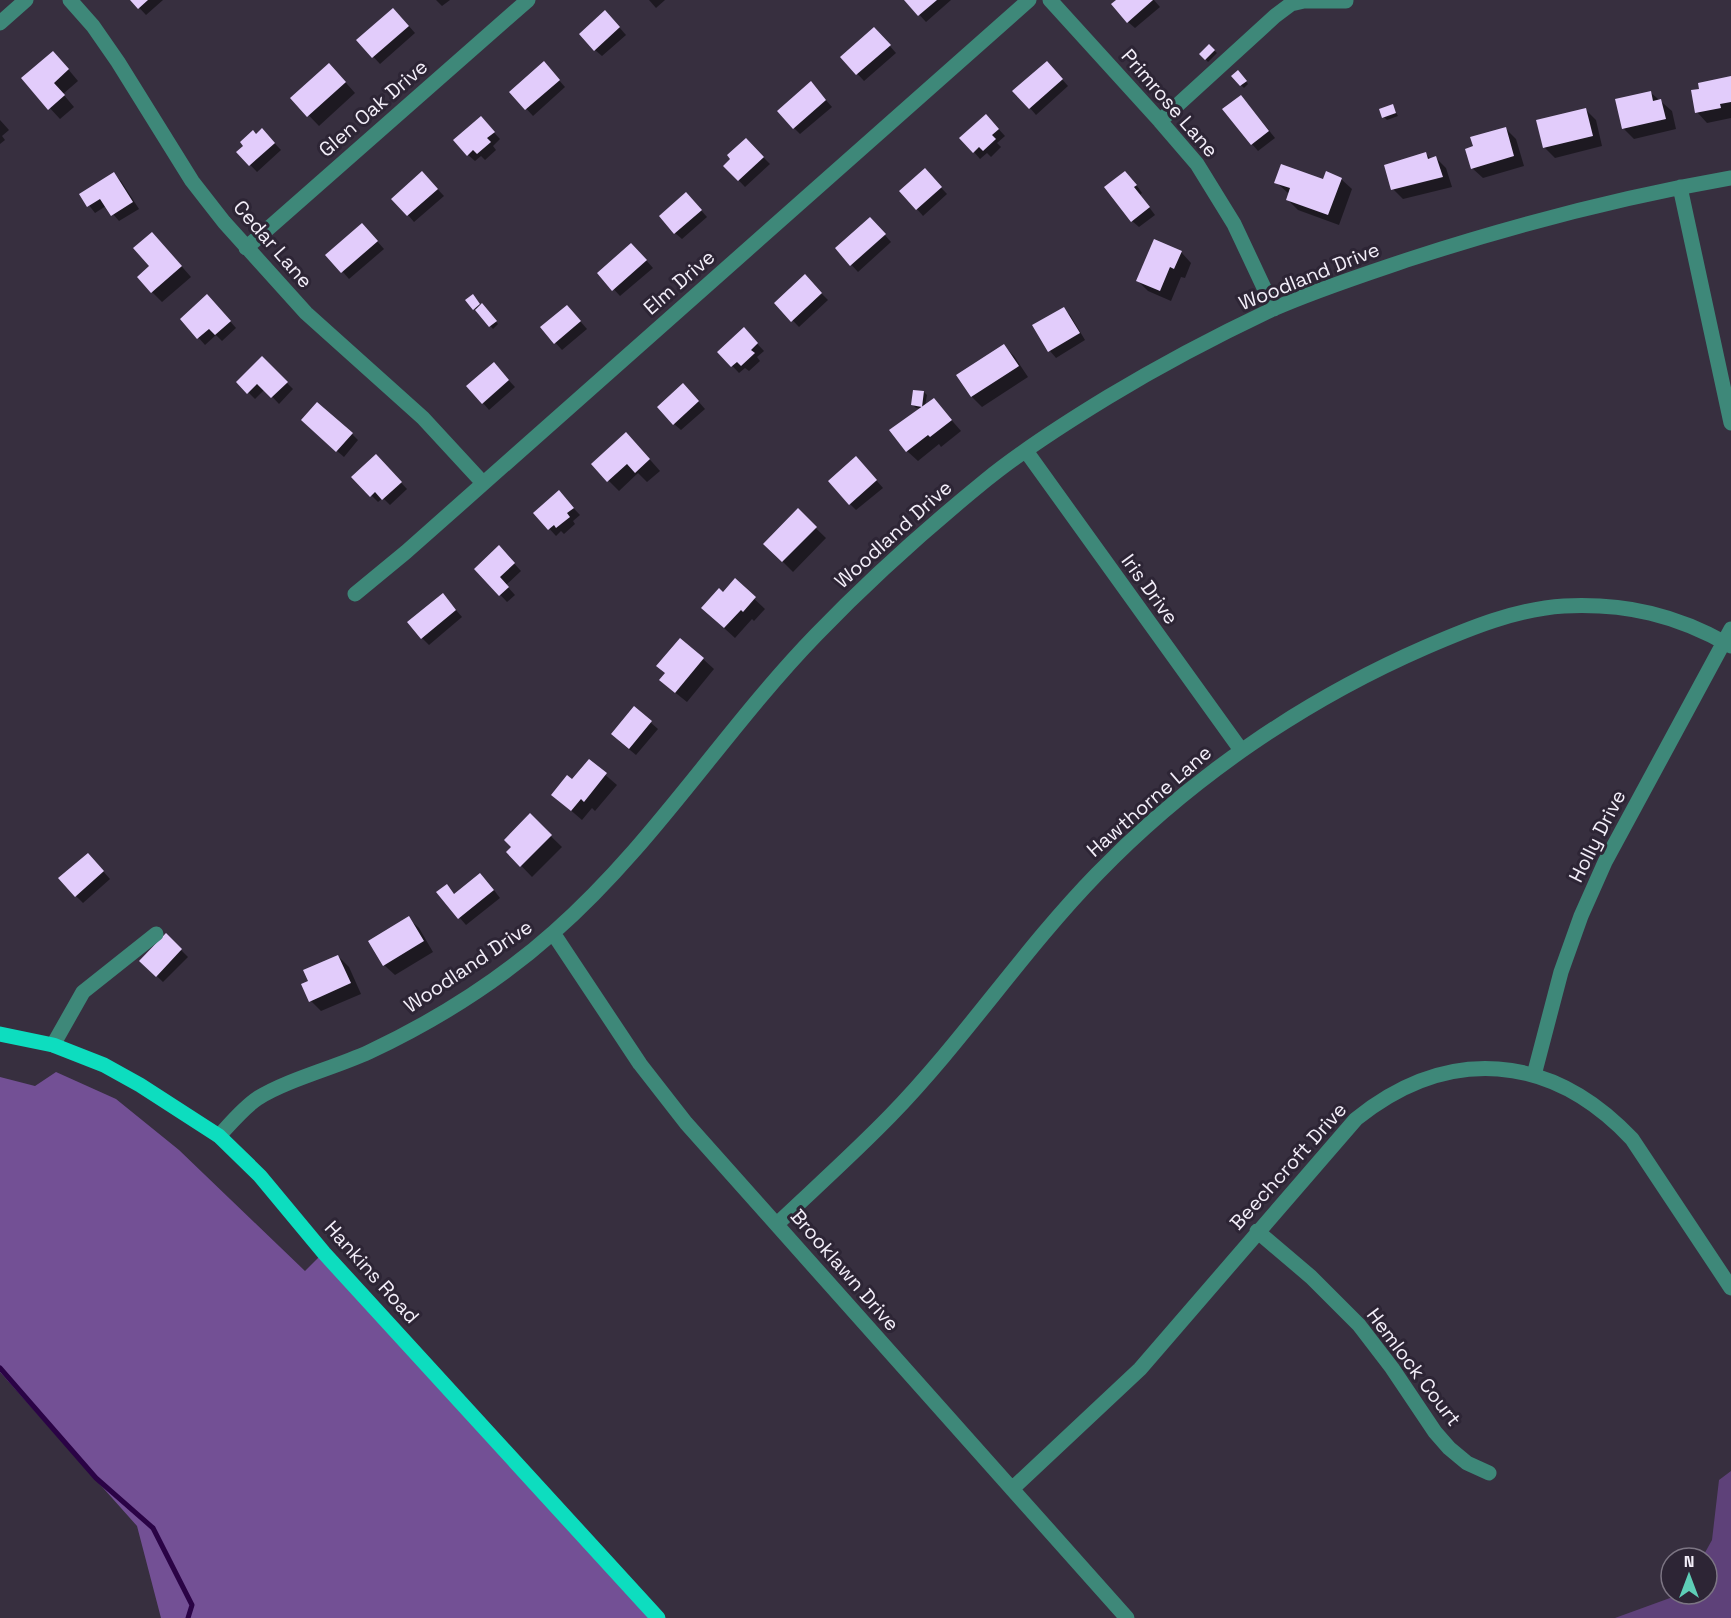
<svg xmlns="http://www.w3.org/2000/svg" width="1731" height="1618" viewBox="0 0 1731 1618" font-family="'Space Grotesk',sans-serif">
	<rect width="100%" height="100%" fill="#372f3f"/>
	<path fill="#5e4179" d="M1731 1471V1618H1615L1681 1594H1707V1558H1702L1712 1540 1719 1480Z"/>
	<path fill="#735095" d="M56 1072 116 1099 179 1150 305 1271 324 1252 657 1618H161L137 1526 0 1372V1077L35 1086Z"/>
	<path fill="#0007" d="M132 0H163L146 15Z
		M436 0H450L442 6Z
		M649 0H665L656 8Z
		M906 0H951L926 22Z
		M1118 0H1154L1160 7 1135 28 1128 22Z
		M400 16 415 33 380 64 358 40Z
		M612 19 626 35 602 56 595 50Z
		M881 36 896 53 864 81 842 57Z
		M1209 46 1217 53 1208 62 1201 54Z
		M63 63 78 81 63 94 74 107 60 119 23 79Z
		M1053 69 1068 86 1036 115 1030 108Z
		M550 70 565 87 533 116 511 92Z
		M339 75 355 93 319 126 292 98Z
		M1241 75 1248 84 1244 88 1241 85Z
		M1731 78V118L1707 123 1697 112Z
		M817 90 832 107 800 134 794 128Z
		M1650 92 1672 111 1676 129 1634 139 1623 128Z
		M1247 103 1275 138 1258 151 1252 144Z
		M1392 106 1398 116 1387 120 1384 117Z
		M1585 109 1596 120 1602 146 1555 158 1544 147Z
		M0 120 9 130 2 136 5 140 0 144Z
		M992 122 1005 136 997 143 1001 147 991 157 987 153 980 159 974 152Z
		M487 125 500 139 493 146 496 150 485 160 481 156 475 161 468 155Z
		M1505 128 1516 139 1524 166 1483 178 1472 168Z
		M262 130 281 150 257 172 238 152Z
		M746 140 770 164 745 187 725 166Z
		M1426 154 1431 159 1436 158 1446 168 1452 187 1403 199 1393 189Z
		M114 174 121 181 139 209 119 221 106 206 95 213 81 195Z
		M931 177 947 194 923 216 917 209Z
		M1132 179 1142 193 1140 195 1155 215 1139 227 1132 221Z
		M1341 179 1352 189 1339 225 1298 210 1287 199 1289 194 1276 182Z
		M429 180 444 196 414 222 408 215Z
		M693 201 707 217 682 239 675 233Z
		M876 225 891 242 858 272 837 249Z
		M369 232 384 249 349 279 328 255Z
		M162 244 191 277 162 302 152 292 151 266Z
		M638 251 653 268 620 296 599 273Z
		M1181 252 1191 263 1185 278 1181 277 1171 301 1148 291 1137 280Z
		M805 277 828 300 799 327 776 303Z
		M473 296 498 324 493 329 468 300Z
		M214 303 236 328 222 341 216 335 205 345 182 319Z
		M1064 309 1070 315 1085 340 1056 358 1050 351 1034 326Z
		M573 313 587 329 562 350 542 328Z
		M750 336 764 351 757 357 760 361 749 371 745 368 739 373 719 352Z
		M1004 346 1014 356 1028 377 982 407 972 397 958 375Z
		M262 358 293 389 279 404 265 389 255 399 238 382Z
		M500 371 515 387 489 410 483 403Z
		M690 392 705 409 681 430 674 424Z
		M924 392 927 395 925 406 934 400 961 431 941 447 939 444 918 461 907 451 922 409 916 408 913 405Z
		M309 427 352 434 358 440 344 457Z
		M637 445 660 471 647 482 638 473 619 491 608 480Z
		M376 456 407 489 390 505 383 498 378 502 353 477Z
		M863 465 883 488 856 510 850 504Z
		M565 499 580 515 573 521 575 524 564 534 561 531 556 536 535 513Z
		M798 511 826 538 793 572 765 544Z
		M499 547 521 571 506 585 515 595 507 602 476 569Z
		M735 581 765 609 754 621 752 619 735 638 713 618 723 594Z
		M449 602 462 617 429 645 422 638Z
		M703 659 714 669 687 702 672 690Z
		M634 708 658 729 636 755 619 741Z
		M589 761 617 785 595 811 592 808 582 820 553 795 572 781Z
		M530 816 562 847 532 877 508 852 513 847Z
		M94 861 110 879 83 903 76 896Z
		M487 881 500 898 466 925 438 893 455 895Z
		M408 918 419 928 433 952 395 975 384 965Z
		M166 935 188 957 163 982 141 961Z
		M338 956 349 967 361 994 321 1011 311 1001 310 981Z"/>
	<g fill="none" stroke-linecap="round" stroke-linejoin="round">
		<path stroke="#2a0345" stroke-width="5" d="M0 1368 96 1478 153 1528 192 1605 188 1618"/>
	</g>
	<path fill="#e2ccfb" d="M130 0H148L138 9Z
		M904 0H937L918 16Z
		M1116 0H1153L1127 23 1111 4Z
		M393 8 409 26 372 58 356 40Z
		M605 10 620 27 594 51 579 34Z
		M874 27 891 45 856 75 840 57Z
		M1209 44 1215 50 1205 60 1199 54Z
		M53 51 69 69 54 83 65 95 48 110 21 78Z
		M544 61 560 80 525 110 509 92Z
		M1047 61 1063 79 1029 109 1012 91Z
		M329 63 346 82 307 117 290 98Z
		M1238 70 1247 81 1240 86 1231 76Z
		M1731 76V102L1720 104 1721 108 1695 113 1691 90 1699 89 1698 83Z
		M811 81 826 100 793 129 777 111Z
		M1651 91 1653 101 1661 99 1666 119 1622 129 1615 99Z
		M1241 95 1269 131 1251 145 1222 109Z
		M1393 104 1396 113 1382 118 1379 109Z
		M1586 108 1593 136 1543 148 1536 120Z
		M986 114 999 129 992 135 996 139 983 151 979 147 973 153 959 138Z
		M481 116 495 132 487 138 491 142 477 154 473 150 467 156 453 140Z
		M1506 127 1514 156 1471 169 1465 149 1473 146 1470 137Z
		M262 128 275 143 249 166 236 152 243 146 240 142 253 130 256 134Z
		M746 138 764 157 738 181 723 166 730 159 727 155Z
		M1426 152 1428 159 1436 156 1443 177 1391 190 1384 165Z
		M1281 164 1323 179 1326 171 1342 178 1328 215 1286 200 1290 188 1274 183Z
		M925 168 942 187 916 210 899 191Z
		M422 171 438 189 407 216 391 199Z
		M1125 171 1137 185 1134 187 1150 207 1131 222 1104 187Z
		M114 172 133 202 111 216 100 199 87 207 79 194Z
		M686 192 702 210 674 234 659 216Z
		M870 217 886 234 850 266 835 248Z
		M362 223 378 241 341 273 325 255Z
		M152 232 182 266 151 293 137 277 149 266 133 248Z
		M1154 239 1182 251 1174 269 1170 267 1160 291 1136 281Z
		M631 243 647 260 612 291 597 273Z
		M805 274 822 293 791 322 774 303Z
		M207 294 231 321 215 335 209 329 197 339 180 319Z
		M473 294 480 304 473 310 465 300Z
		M482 303 497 321 489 327 475 310Z
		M567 305 581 321 554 344 540 327Z
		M1064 307 1080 333 1048 352 1032 325Z
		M744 327 758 343 751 350 755 353 741 366 737 362 731 367 717 352Z
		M1004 344 1019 366 971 397 956 375Z
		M262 356 288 382 271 398 257 384 247 394 236 382Z
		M494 362 509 380 482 404 466 386Z
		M683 383 699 401 673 425 657 407Z
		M913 390 924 391 922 407 911 405Z
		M934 398 952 420 930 437 928 435 906 452 889 430Z
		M317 402 353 433 336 452 301 420Z
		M626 432 650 459 635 473 627 464 607 482 591 464Z
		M376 454 402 482 382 500 375 492 370 497 351 477Z
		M856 456 877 480 849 505 828 481Z
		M559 490 574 508 567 513 570 517 556 528 554 525 548 530 533 513Z
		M798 508 817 527 782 562 763 544Z
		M499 545 515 563 500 577 509 587 499 596 474 569Z
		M735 578 756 597 743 612 741 610 724 628 701 608 719 588 723 592Z
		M443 593 456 610 421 639 407 622Z
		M680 638 704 658 675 693 659 680 665 673 656 666Z
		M634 706 652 721 629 749 611 734Z
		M589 759 607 773 584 802 581 799 571 811 551 795 567 775 572 779Z
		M530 813 552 835 520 867 506 852 511 847 504 840Z
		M88 853 104 871 75 897 58 878Z
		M480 873 494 890 458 919 436 892 447 884 454 894Z
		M409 916 424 941 383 966 368 941Z
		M166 933 182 949 156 977 139 961Z
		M338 955 351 983 309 1002 301 984 308 981 303 970Z"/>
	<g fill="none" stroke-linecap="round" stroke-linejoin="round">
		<path stroke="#3e8879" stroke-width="15" d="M70 0 93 26 118 62 192 181 224 222 306 313 423 418 483 483
			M1050 0 1160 121 1197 164 1234 224 1274 309
			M0 23 26 0
			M1160 121 1275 16 1291 4 1304 1H1346
			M1680 187 1731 423
			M246 248 528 0
			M1026 451 1241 750
			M355 594 406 552 1029 0
			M553 933 640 1064 686 1123 1127 1618
			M53 1045 83 992 156 934
			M1534 1075 1561 972 1581 916 1605 862 1731 629
			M219 1136C231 1123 243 1108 258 1098 289 1079 334 1068 369 1052 435 1021 500 980 554 932 654 844 724 730 816 635 869 580 927 528 986 480 1024 449 1067 422 1108 397 1161 365 1216 336 1271 310 1316 290 1363 275 1410 259 1515 225 1622 197 1731 178
			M777 1224C815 1188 854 1153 890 1116 964 1040 1023 950 1097 874 1190 778 1304 700 1426 647 1470 628 1516 609 1564 606 1626 603 1677 615 1731 646
			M1257 1231 1311 1277 1359 1325 1392 1368 1435 1432 1449 1448 1467 1463 1489 1473
			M1012 1489 1140 1369 1356 1119C1448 1045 1551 1053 1632 1139L1731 1288"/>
		<path stroke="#0dddbf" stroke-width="15" d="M0 1034 53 1045 104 1065 140 1085 219 1136 260 1176 324 1253 658 1618"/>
	</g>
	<g text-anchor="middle" stroke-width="6" stroke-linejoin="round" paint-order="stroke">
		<g font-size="20" fill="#f3eef9" stroke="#2d2535">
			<text transform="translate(1170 103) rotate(49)" y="7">Primrose Lane</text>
			<text transform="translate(373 108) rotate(-41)" y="7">Glen Oak Drive</text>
			<text transform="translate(273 244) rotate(49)" y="7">Cedar Lane</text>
			<text transform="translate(1309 276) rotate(-22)" y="7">Woodland Drive</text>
			<text transform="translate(679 282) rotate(-41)" y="7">Elm Drive</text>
			<text transform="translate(893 534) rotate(-42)" y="7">Woodland Drive</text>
			<text transform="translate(1150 589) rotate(54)" y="7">Iris Drive</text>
			<text transform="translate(1149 801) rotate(-41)" y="7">Hawthorne Lane</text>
			<text transform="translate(1597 836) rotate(-63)" y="7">Holly Drive</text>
			<text transform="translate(468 966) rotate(-34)" y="7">Woodland Drive</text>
			<text transform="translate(1288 1166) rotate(-48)" y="7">Beechcroft Drive</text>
			<text transform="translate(845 1270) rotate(49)" y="7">Brooklawn Drive</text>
			<text transform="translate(372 1272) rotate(48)" y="7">Hankins Road</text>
			<text transform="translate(1414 1367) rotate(53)" y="7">Hemlock Court</text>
		</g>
	</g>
	<g transform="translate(1689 1576)"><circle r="28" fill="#2d2535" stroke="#7c7583" stroke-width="1.5"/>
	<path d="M0-4.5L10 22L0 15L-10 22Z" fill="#5eceb7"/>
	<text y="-9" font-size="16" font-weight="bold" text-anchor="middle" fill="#f3eef9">N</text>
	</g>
</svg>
